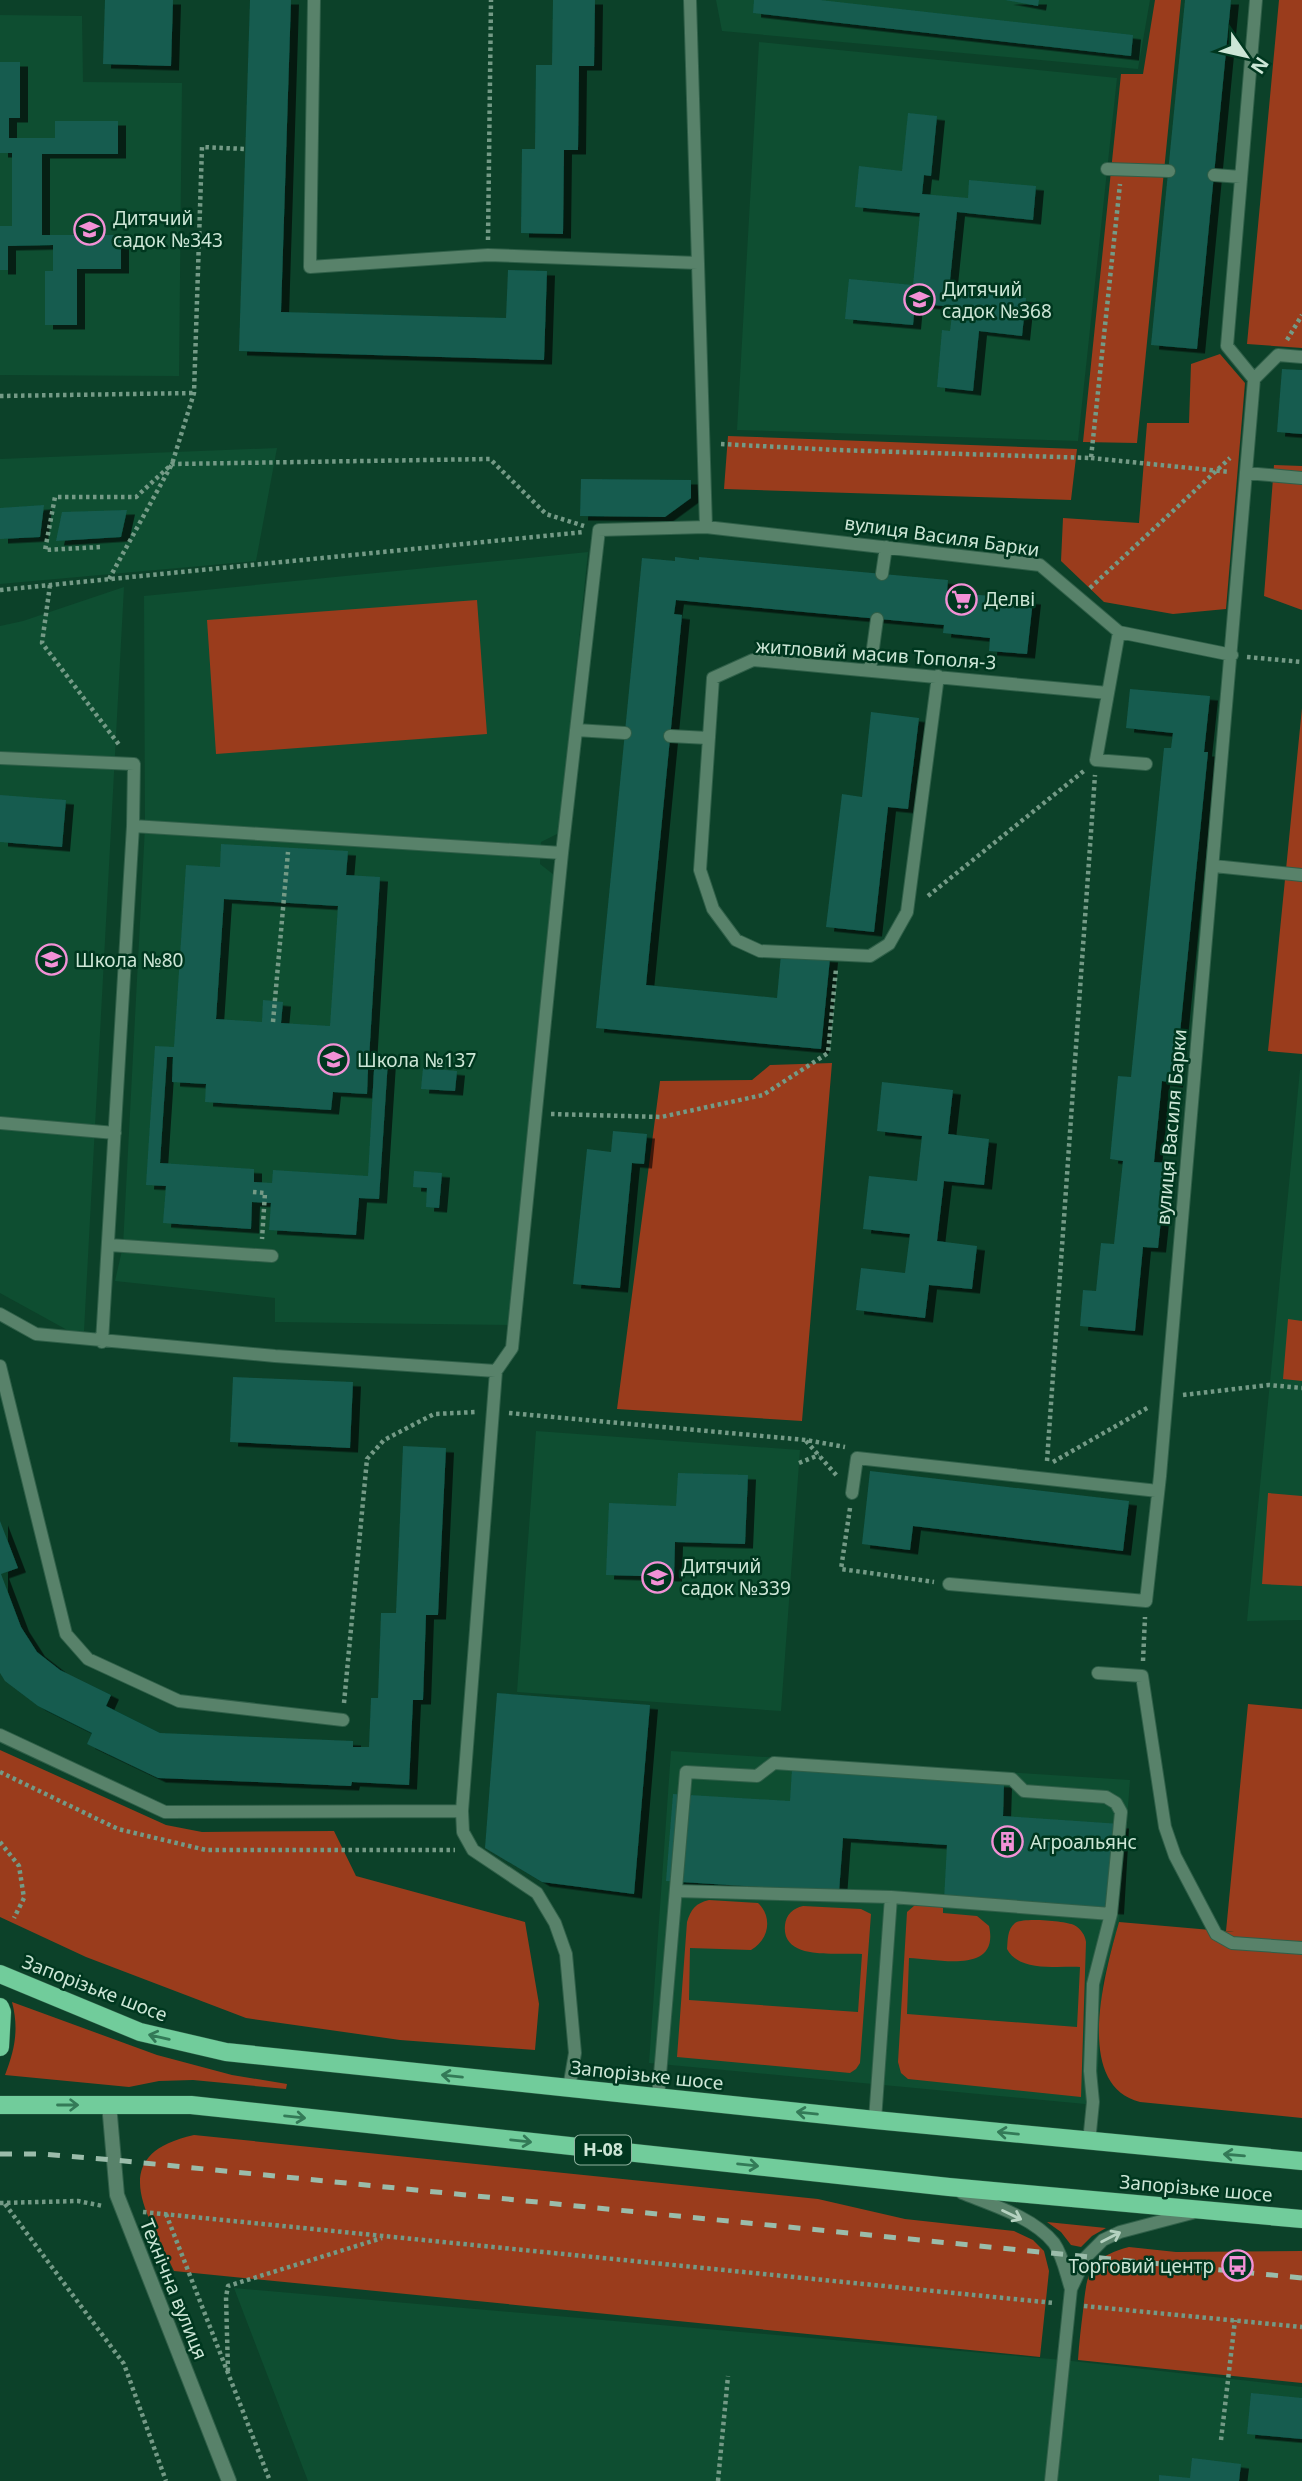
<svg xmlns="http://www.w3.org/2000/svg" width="1302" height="2481" viewBox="0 0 1302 2481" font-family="'Noto Sans',sans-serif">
	<defs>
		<filter id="shadow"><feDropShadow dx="8" dy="4.5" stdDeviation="0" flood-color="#0009"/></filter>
	</defs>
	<rect width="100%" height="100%" fill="#0c4129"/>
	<path fill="#0e4e31" d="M716 0H1150L1138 69 722 31Z
		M0 15 82 16 83 82 182 83 179 376 0 375Z
		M759 42 1117 78 1078 441 737 430Z
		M277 448 256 561 0 584V459Z
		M588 552 559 833 541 842 540 864 554 875 511 1325 275 1322V1298L115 1281 123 1246 145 827 144 596Z
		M124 587 84 1331H69L0 1293V626L23 621Z
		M1300 1070H1302V1620L1247 1621Z
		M536 1431 800 1450 781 1711 517 1692Z
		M671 1751 1130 1780 1119 1922 1103 1981 1096 2105 649 2063Z
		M234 2288 1063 2360 1302 2387V2481H308Z"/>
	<path fill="#9a3c1c" d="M1155 0H1181L1137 443 1083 442 1121 74H1143Z
		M1279 0H1302V348L1247 344Z
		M1220 354 1245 383 1226 609 1173 614 1104 602 1061 561 1063 518 1139 523 1147 423H1189L1191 364Z
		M728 436 1077 449 1071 500 724 489Z
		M1274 465 1302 466V610L1264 596Z
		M477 600 487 734 216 754 207 620Z
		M1302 708V1054L1268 1051Z
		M832 1063 802 1421 617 1409 660 1081 752 1080 770 1065Z
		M1288 1319 1302 1321V1381L1283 1379Z
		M1268 1493 1302 1496V1586L1262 1584Z
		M1248 1704 1302 1709V2118L1140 2102C1072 2085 1106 1969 1119 1922L1234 1932 1226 1931Z
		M0 1750 166 1825 202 1832 334 1831 356 1876 525 1922 539 2004 535 2050 400 2040 246 2018 86 1957 0 1917Z
		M709 1900 758 1903C773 1917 769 1940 751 1950L690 1948 689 2000 858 2012 862 1954C838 1952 781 1962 785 1925 786 1915 793 1908 803 1906L861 1909 871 1914 860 2063 856 2069 850 2073 677 2057 687 1922C691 1909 696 1903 709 1900Z
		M915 1905 943 1906V1913L977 1916 989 1926C1000 1975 938 1959 909 1958L907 2014 1077 2027 1080 1967C1058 1966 1019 1972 1007 1949 1008 1939 1007 1930 1015 1923 1022 1917 1066 1921 1074 1925 1081 1929 1085 1935 1086 1942L1081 2097 908 2079 901 2073 898 2062 907 1912Z
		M12 2002 157 2055 232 2075 287 2084 286 2089 193 2080 159 2081 129 2087 5 2075C15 2049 19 2029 12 2002Z
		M194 2135 818 2199 905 2219 1014 2231 1033 2240 1044 2251 1049 2271 1040 2357 174 2271C149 2216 103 2155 194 2135Z
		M1047 2222 1106 2228 1092 2236 1081 2247 1071 2245 1061 2232Z
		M1129 2247 1176 2252 1302 2251V2383L1078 2360C1079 2343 1081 2327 1083 2311 1087 2273 1088 2258 1129 2247Z"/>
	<path fill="#155b4f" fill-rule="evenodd" filter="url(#shadow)" d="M105 0H173L171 66 103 64Z
		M250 0H291L281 312 506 318 508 270 547 271 544 360 239 351Z
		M553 0H595L594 66H579L578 150H564L563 234 521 233 522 149H535L536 65H552Z
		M754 0H820L1133 35 1131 56 753 13Z
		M1005 0H1039L1038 6Z
		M1185 0H1231L1197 349 1151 345Z
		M0 62H20V118H9V138H55V121H118V154H42V235H121V269H77V325H45V271H53V245L8 246V270H0V226H12V153H0Z
		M908 113 937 116 931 176 924 175 922 194 968 198 969 180 1036 186 1033 220 957 212 949 290 1026 298 1022 336 979 331 973 391 937 387 942 330 950 331 953 307 915 303 913 325 845 319 849 279 913 285 920 213 855 207 859 166 902 171Z
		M1282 369 1302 370V434L1277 432Z
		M581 479 691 480V498L665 517 580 516Z
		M44 505 40 537 0 539V508Z
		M127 510 121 537 56 541 62 512Z
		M675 557 699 560V557L948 580 947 592 1033 600 1027 654 989 651 990 638 943 633 944 625 676 600 674 614 682 615 646 985 777 998 781 954 830 958 821 1049 596 1028 642 558 675 561Z
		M1130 689 1210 696 1204 752H1208L1175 1083 1162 1081 1154 1162 1167 1163 1158 1248 1143 1247 1135 1331 1080 1326 1083 1290 1096 1291 1101 1243 1114 1244 1123 1161 1110 1159 1118 1076 1131 1077 1164 748H1171L1173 733 1126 728Z
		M871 712 919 718 908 809 888 807 874 932 826 927 842 794 862 797Z
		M0 795 66 800 62 847 0 842Z
		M221 844 348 851 346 875 380 877 369 1059 388 1060 379 1199 359 1198 356 1235 269 1230 271 1203 252 1202 251 1229 163 1223 166 1186 146 1185 155 1046 174 1047 186 865 220 867ZM224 899 338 906 330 1026 281 1023 283 1002 263 1000 262 1022 216 1019ZM167 1057H173L172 1082 206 1084 205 1102 331 1110 333 1092 367 1094 368 1069 374 1070 368 1176 273 1170 272 1183 254 1182V1169L160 1163Z
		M423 1068 457 1071 455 1091 421 1089Z
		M882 1082 953 1090 948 1134 989 1139 984 1185 944 1181 937 1241 977 1246 972 1289 929 1285 925 1318 856 1310 861 1268 905 1273 910 1234 863 1229 869 1176 917 1181 922 1136 877 1131Z
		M613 1131 647 1134 644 1164 632 1163 620 1288 573 1284 587 1149 611 1152Z
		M414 1171 442 1173 439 1208 426 1207 427 1188 413 1187Z
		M233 1377 353 1382 350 1448 230 1442Z
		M403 1446 446 1448 438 1615H426L423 1700H413L409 1785 352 1782 351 1786 158 1778 87 1744 92 1733 38 1706 5 1681 0 1673V1521L18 1568 1 1574 21 1627 37 1652 60 1670 111 1695 106 1706 160 1733 353 1741V1747H369L371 1698H378L381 1613H396Z
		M870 1471 1129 1501 1123 1551 913 1526 910 1550 862 1544Z
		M678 1473 748 1475 745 1544 675 1542 674 1577 606 1575 609 1503 676 1506Z
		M497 1693 650 1705 634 1894 542 1882 485 1848Z
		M792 1769 1004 1783 1003 1816 1121 1824 1116 1910 944 1900 947 1845 843 1838 839 1892 666 1881 673 1794 790 1801Z
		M1251 2393 1302 2398V2439L1247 2434Z
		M1192 2458 1241 2464 1239 2481H1159V2475L1190 2478Z"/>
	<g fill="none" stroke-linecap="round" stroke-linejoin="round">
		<defs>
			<path id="service" d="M314 0 310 267 488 255 698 263
				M1107 169 1169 171
				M1214 175 1241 177
				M1254 379 1278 355 1302 357
				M1246 473 1302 478
				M706 527 1040 565 1119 632 1232 655
				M882 574 886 547
				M1119 632 1096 760 1146 764
				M870 670 877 619
				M938 676 907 912 889 944 870 956 760 951 736 940 713 909 700 870 713 678 753 660 1108 693
				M576 730 625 733
				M670 736 708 738
				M0 758 134 764 133 826 102 1342
				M133 826 562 853
				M1214 866 1302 875
				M0 1123 115 1133
				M109 1245 272 1256
				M0 1314 36 1334 275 1356 496 1371
				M0 1366 66 1634 88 1659 179 1701 343 1720
				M852 1493 857 1458 1158 1491
				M949 1584 1146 1601 1160 1476 1254 379 1227 346 1256 0
				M1098 1673 1142 1676 1165 1827 1175 1856 1216 1934 1232 1943 1302 1948
				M0 1735 165 1812 462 1811
				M676 1891 891 1897 1111 1914
				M569 2088 575 2053 566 1954 555 1923 537 1893 473 1850 463 1832 462 1811 496 1371 512 1348 562 853 599 530 706 527 690 0
				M658 2098 686 1772 757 1776 774 1763 1012 1779 1024 1791 1106 1797 1116 1803 1121 1812 1111 1914 1093 1984 1090 2071 1093 2102 1089 2142
				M875 2120 891 1897
				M962 2193C992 2205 1033 2217 1054 2243 1063 2256 1066 2274 1071 2289
				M1051 2481 1071 2289 1086 2257 1103 2240 1120 2232 1192 2213"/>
			<path id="minor" d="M109 2104 117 2195 229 2481"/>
			<path id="primary" d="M0 1974 140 2032 226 2052 875 2120 1302 2161
				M0 2007 2 2012 0 2047
				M0 2105H191L949 2187 1302 2219"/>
		</defs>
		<use href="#service" stroke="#2f5f48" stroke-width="14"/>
		<use href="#minor" stroke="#2f5f48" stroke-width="16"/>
		<use href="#primary" stroke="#2f5f48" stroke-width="19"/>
		<path stroke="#749a86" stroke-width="4.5" stroke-dasharray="3.5 3.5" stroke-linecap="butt" d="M488 240 491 0
			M1287 340 1302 315
			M0 396 194 393
			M721 444 836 450 1091 458 1120 184
			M1091 458 1230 472
			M100 547 45 550 55 497H136L172 464 490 459 546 514 584 526
			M109 579 172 464 194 393 202 147 245 149
			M50 585 42 643 120 746
			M1090 588 1230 458
			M0 590 584 532
			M1247 657 1302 662
			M928 896 1085 770
			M273 1022 288 852
			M551 1114 661 1117 763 1095 828 1053 836 969
			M253 1192 265 1193 262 1239
			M1183 1395 1269 1385 1302 1388
			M509 1413 806 1440 845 1447
			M806 1441 838 1477
			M1047 1461 1095 775
			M1053 1462 1149 1407
			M799 1463 819 1455
			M850 1508 841 1569 934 1582
			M1143 1661 1145 1617
			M344 1703 367 1459 384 1440 434 1414 476 1412
			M0 1772 118 1829 206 1850H455
			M0 1842 19 1866 24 1898 14 1918
			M0 2203 78 2201 103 2206
			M5 2204 124 2364 166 2481
			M143 2212 1054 2303
			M166 2214 270 2481
			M1084 2306 1302 2327
			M228 2371 226 2297 228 2286 382 2238
			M1221 2440 1235 2320
			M718 2481 728 2376"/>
		<use href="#service" stroke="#58826a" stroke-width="12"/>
		<use href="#minor" stroke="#58826a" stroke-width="14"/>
		<use href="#primary" stroke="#71cc9b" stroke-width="18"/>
		<path stroke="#9bbcaa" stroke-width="5" stroke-dasharray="12 12" stroke-linecap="butt" d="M0 2154H43L114 2160 1302 2278"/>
	</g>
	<defs><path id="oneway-shaft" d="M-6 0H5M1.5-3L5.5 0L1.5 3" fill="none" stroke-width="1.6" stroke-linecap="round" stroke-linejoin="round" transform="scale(1.75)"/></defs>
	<g stroke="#337a57">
		<use href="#oneway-shaft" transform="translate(159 2037) rotate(-167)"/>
		<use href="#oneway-shaft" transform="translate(452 2076) rotate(-174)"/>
		<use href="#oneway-shaft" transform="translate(68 2105)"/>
		<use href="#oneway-shaft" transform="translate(807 2113) rotate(-174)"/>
		<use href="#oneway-shaft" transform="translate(295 2117) rotate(6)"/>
		<use href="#oneway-shaft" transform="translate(1008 2133) rotate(-174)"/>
		<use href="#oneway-shaft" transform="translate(521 2141) rotate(6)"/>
		<use href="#oneway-shaft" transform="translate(1234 2155) rotate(-175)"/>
		<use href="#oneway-shaft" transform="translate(748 2165) rotate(6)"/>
	</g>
	<g stroke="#b5d2c0">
		<use href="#oneway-shaft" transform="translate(1012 2215) rotate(26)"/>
		<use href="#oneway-shaft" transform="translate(1111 2237) rotate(-27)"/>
	</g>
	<defs>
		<symbol id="school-ring" viewBox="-11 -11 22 22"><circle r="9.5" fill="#00371f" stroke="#f291d6" stroke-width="1.5"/><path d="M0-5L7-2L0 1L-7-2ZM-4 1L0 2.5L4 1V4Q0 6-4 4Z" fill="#f291d6"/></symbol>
		<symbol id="supermarket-ring" viewBox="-11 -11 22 22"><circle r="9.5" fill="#00371f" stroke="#f291d6" stroke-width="1.5"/><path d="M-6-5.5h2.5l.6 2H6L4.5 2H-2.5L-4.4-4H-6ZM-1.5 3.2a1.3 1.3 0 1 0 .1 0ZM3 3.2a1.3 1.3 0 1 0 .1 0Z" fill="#f291d6"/></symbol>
		<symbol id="building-ring" viewBox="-11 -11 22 22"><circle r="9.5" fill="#00371f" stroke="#f291d6" stroke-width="1.5"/><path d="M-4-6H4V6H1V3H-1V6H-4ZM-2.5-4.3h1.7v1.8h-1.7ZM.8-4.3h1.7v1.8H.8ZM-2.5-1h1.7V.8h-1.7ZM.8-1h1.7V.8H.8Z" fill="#f291d6"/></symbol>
		<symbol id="bus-ring" viewBox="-11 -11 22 22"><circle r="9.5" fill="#00371f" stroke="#f291d6" stroke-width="1.5"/><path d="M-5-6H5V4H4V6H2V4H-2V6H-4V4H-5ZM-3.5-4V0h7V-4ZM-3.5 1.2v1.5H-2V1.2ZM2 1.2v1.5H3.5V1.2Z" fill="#f291d6"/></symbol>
	</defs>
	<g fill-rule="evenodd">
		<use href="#school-ring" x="72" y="212" width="35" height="35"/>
		<use href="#school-ring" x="902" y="282" width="35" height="35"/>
		<use href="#supermarket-ring" x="944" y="582" width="35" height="35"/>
		<use href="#school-ring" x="34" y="942" width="35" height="35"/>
		<use href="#school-ring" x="316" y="1042" width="35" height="35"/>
		<use href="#school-ring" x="640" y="1560" width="35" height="35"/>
		<use href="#building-ring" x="990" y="1824" width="35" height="35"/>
		<use href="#bus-ring" x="1220" y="2248" width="35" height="35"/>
	</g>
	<g text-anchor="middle" stroke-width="5" stroke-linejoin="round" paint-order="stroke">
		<rect fill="#00371f" stroke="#8fb29f" stroke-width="2" x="575" y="2135.5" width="56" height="29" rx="5"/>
		<g font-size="18" font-weight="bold" fill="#cce6d6">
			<text x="603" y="2156">Н-08</text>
		</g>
		<g font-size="19" fill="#cce6d6" stroke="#00371f" text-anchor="start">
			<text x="113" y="225">Дитячий<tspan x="113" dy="22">садок №343</tspan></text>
			<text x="942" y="296">Дитячий<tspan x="942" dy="22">садок №368</tspan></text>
			<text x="984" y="606">Делві</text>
			<text x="75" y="967">Школа №80</text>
			<text x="357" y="1067">Школа №137</text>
			<text x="681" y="1573">Дитячий<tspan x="681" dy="22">садок №339</tspan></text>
			<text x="1030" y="1849">Агроальянс</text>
			<text x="1214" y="2273" text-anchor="end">Торговий центр</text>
		</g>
		<g font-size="19" fill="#cce6d6" stroke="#00371f">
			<text transform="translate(942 536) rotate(8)" y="7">вулиця Василя Барки</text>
			<text transform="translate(876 654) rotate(4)" y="7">житловий масив Тополя-3</text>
			<text transform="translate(1171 1127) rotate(-85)" y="7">вулиця Василя Барки</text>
			<text transform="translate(95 1988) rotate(21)" y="7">Запорізьке шосе</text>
			<text transform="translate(647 2075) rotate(6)" y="7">Запорізьке шосе</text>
			<text transform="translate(1196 2188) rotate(5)" y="7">Запорізьке шосе</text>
			<text transform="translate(174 2289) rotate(68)" y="7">Технічна вулиця</text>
		</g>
	</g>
	<g transform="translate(1246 56) rotate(124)" stroke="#00371f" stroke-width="5" paint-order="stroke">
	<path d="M0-5L12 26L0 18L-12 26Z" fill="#cce6d6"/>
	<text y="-10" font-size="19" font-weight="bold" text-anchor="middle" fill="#cce6d6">N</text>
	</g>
</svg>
